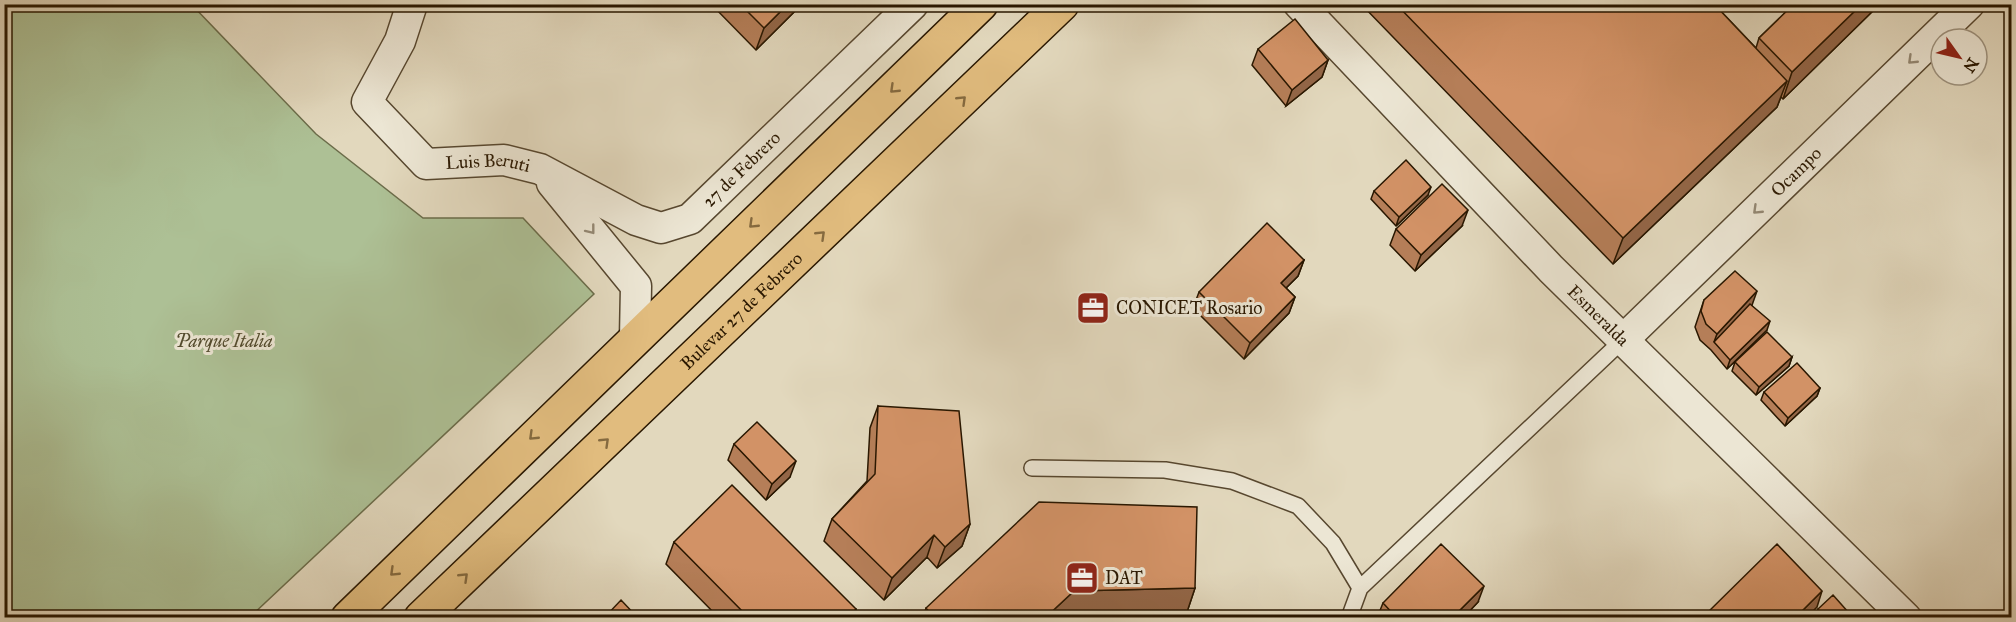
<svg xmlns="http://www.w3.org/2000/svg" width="2016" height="622" viewBox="0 0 2016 622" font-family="'IM FELL Great Primer',serif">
	<rect width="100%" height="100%" fill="#e2d8bd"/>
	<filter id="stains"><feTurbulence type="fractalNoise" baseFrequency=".00333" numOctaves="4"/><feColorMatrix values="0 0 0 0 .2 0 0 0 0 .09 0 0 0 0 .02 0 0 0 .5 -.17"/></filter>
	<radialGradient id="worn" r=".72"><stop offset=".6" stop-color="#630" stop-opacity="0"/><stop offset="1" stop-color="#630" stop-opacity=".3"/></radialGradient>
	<path fill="#adc095" stroke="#6b6c4a" stroke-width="1.5" d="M4 5H192L316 134 423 218H523L594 294 250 617H5Z"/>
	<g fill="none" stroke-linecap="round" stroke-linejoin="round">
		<defs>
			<path id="lane" d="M1032 468 1165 470 1232 481 1298 506 1333 543 1360 588
				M1349 618 1360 588 1624 339"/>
			<g id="street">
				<path id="s1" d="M412 4 400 41 367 102 426 164 504 160 540 169 636 220 661 228 690 219 913 4"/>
				<path id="s2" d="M1299 4 1551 269 1906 618"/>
				<path d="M552 183 636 286 635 337"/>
				<path id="s3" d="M1624 339 1969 4"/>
			</g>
			<g id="primary">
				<path d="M348 618 981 4"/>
				<path id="s4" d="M421 618 1062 4"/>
			</g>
		</defs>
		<use href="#lane" stroke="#57472f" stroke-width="18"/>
		<use href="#street" stroke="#57472f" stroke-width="33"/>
		<use href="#primary" stroke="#291700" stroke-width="36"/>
		<use href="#lane" stroke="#ece6d4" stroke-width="15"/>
		<use href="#street" stroke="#ece6d4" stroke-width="30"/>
		<use href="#primary" stroke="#e1bc7e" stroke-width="33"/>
	</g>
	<path fill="#b57e58" stroke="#291700" stroke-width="1.5" d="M711 4H798L796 10 756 50Z
		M1361 4H1714L1756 48 1759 38 1794 4H1880L1783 99 1781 97 1777 107 1613 264Z
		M1258 49 1328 60 1322 77 1286 106 1252 65Z
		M1374 191 1428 195 1396 226 1371 199Z
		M1462 226 1415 271 1390 245 1396 229Z
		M1304 260 1298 276 1286 288 1295 297 1289 313 1244 359 1193 308 1199 292Z
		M1704 300 1752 306 1767 330 1727 369 1711 350 1700 340 1695 327Z
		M1792 357 1789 366 1756 395 1732 371 1735 362Z
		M1820 388 1817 396 1785 426 1761 400 1764 392Z
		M878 406 970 524 962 546 937 568 927 557 884 600 824 541 832 519 867 481 870 428Z
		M734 444 790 477 766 500 728 460Z
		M674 542 856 609 853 618H719L666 564Z
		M1195 588 1185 618H923L926 608Z
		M1478 602 1463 618H1377L1383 603Z
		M1818 609 1847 618H1815Z"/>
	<path fill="#936647" stroke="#291700" stroke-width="1.5" d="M788 4H798L796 10 756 50 764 28Z
		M1862 4H1880L1783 99 1792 72Z
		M1328 60 1322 77 1286 106 1292 90Z
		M1787 81 1777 107 1613 264 1623 238Z
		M1431 187 1428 195 1396 226 1399 217Z
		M1468 210 1462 226 1415 271 1421 255Z
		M1304 260 1298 276 1275 299 1281 283Z
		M1757 291 1751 308 1714 342 1717 334Z
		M1295 297 1289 313 1244 359 1250 343Z
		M1770 321 1767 330 1727 369 1730 360Z
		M1792 357 1789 366 1756 395 1759 387Z
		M1820 388 1817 396 1785 426 1788 418Z
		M796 461 790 477 766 500 772 484Z
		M970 524 962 546 937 568 945 547Z
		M934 535 927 557 884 600 892 578Z
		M1484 586 1478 602 1463 618H1452Z
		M1195 588 1185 618H1045L1074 591Z
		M1822 591 1817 607 1806 618H1795Z
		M856 609 853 618H847Z"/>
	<path fill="#d29266" stroke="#291700" stroke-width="1.5" d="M740 4H788L764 28Z
		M1396 4H1714L1787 81 1623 238Z
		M1794 4H1862L1792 72 1759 38Z
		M1295 19 1328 60 1292 90 1258 49Z
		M1406 160 1431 187 1399 217 1374 191Z
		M1442 184 1468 210 1421 255 1396 229Z
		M1267 223 1304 260 1281 283 1295 297 1250 343 1199 292Z
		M1735 271 1757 291 1717 334 1706 324 1701 311 1704 300Z
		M1750 304 1770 321 1730 360 1714 342Z
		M1767 332 1792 357 1759 387 1735 362Z
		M1797 363 1820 388 1788 418 1764 392Z
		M878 406 959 411 970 524 945 547 934 535 892 578 832 519 875 474Z
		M757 422 796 461 772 484 734 444Z
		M732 485 856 609 847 618H749L674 542Z
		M1039 502 1197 507 1195 588 1074 591 1045 618H934L926 608Z
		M1441 544 1484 586 1452 618H1397L1383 603Z
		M1777 544 1822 591 1795 618H1702Z
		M1833 595 1849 613 1844 618H1825L1818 609Z
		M621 600 638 618H604Z"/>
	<defs><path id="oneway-chevron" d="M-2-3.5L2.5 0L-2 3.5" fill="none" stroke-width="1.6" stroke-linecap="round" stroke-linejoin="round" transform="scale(1.5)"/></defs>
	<g stroke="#948975">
		<use href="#oneway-chevron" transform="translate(1912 60) rotate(136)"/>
		<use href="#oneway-chevron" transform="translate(1757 210) rotate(136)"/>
		<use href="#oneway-chevron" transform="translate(591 230) rotate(52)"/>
	</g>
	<g stroke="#856a3f">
		<use href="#oneway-chevron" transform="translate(894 89) rotate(136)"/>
		<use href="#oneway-chevron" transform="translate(962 100) rotate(-44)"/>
		<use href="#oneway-chevron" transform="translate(753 224) rotate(136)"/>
		<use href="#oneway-chevron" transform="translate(821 235) rotate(-44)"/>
		<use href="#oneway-chevron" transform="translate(533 436) rotate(136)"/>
		<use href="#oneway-chevron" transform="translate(605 442) rotate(-44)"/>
		<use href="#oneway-chevron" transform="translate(394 572) rotate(136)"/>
		<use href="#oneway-chevron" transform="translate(464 577) rotate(-44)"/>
	</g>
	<defs>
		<symbol id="office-square" viewBox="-11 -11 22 22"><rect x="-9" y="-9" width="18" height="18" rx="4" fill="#8f2418" stroke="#ece6d4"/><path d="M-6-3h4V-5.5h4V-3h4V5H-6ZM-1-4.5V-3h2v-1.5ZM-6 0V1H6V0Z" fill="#fff"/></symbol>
	</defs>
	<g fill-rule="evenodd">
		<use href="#office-square" x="1074" y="289" width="38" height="38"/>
		<use href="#office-square" x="1063" y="559" width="38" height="38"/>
	</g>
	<g text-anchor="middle" stroke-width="6" stroke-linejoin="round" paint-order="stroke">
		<g font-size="18" fill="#291700" stroke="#ece6d4">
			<text dy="6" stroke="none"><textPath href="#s1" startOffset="256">Luis Beruti</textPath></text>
			<text dy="6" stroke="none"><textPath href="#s1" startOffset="546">27 de Febrero</textPath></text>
			<text dy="6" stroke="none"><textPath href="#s3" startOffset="240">Ocampo</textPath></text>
			<text dy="6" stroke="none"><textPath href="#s4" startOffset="444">Bulevar 27 de Febrero</textPath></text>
			<text dy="6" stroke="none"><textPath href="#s2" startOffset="432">Esmeralda</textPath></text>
		</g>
		<g font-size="18" fill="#291700" stroke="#ece6d4" text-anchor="start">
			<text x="1116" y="314">CONICET Rosario</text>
			<text x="1105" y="584">DAT</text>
		</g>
		<g font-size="18" font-style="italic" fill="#514a2d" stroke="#ece6d4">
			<text x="224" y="347">Parque Italia</text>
		</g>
	</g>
	<rect width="2016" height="622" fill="none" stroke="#e2d8bd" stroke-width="24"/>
	<rect x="6" y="6" width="2004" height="610" fill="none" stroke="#291700" stroke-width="3"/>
	<rect x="12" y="12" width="1992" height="598" fill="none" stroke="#291700" stroke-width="1.5"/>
	<g transform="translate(1959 57) rotate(124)"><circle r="28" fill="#ece6d4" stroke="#9e937f" stroke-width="1.5"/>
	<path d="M0-4.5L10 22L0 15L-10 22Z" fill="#8f2418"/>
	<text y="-9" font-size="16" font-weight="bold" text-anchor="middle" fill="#291700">N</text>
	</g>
	<rect width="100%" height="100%" filter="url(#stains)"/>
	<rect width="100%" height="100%" fill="url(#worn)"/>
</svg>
